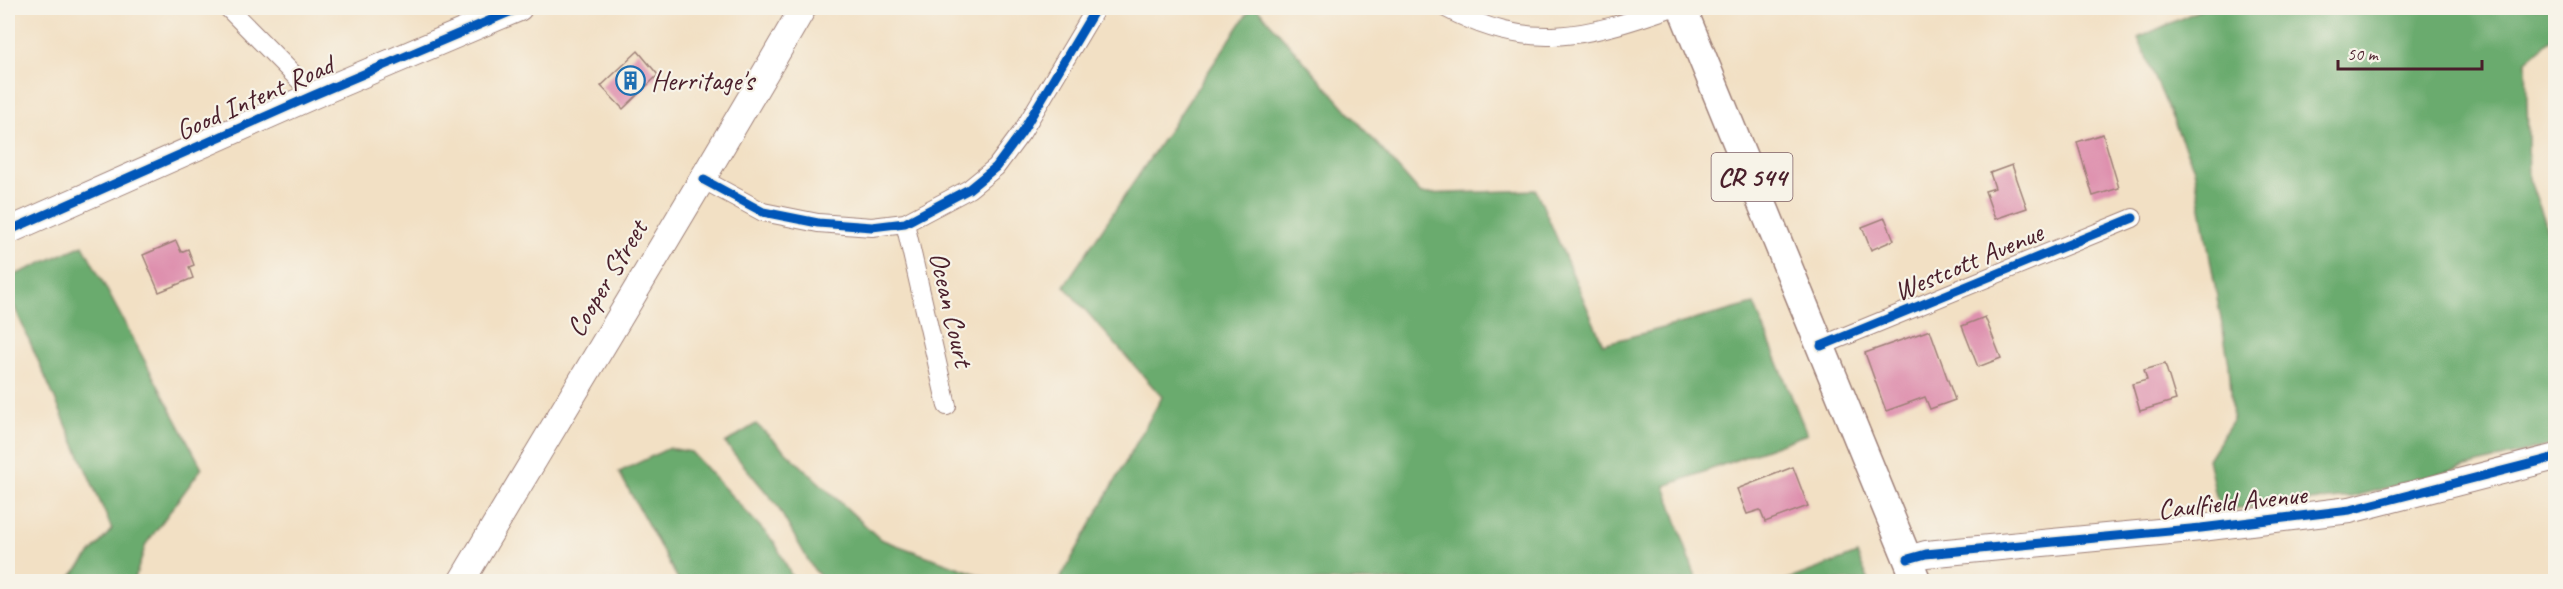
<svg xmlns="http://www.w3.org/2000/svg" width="2563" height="589" viewBox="0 0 2563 589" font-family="Caveat,sans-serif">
	<rect width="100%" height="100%" fill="#f7f3e8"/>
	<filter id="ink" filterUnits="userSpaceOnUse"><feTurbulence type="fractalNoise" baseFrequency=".0167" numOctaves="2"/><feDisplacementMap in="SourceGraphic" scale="12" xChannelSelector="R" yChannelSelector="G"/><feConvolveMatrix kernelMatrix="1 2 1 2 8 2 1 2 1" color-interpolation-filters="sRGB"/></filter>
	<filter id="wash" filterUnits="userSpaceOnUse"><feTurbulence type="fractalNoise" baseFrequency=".008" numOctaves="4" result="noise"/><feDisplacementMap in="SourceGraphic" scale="24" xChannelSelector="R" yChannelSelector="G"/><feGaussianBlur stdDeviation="1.35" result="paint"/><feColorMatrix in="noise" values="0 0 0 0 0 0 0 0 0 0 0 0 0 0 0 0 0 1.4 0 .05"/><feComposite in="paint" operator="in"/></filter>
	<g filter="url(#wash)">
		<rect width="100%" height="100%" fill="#f2e0c4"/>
		<path fill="#6aab6e" stroke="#5a654c" stroke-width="1.5" d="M1251 8H1257L1421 194 1536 190 1603 344 1754 304 1807 434 1665 486 1697 581H1059L1162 397 1064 286Z
			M2204 8H2555V36L2526 61 2529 179 2545 221 2555 279V444L2351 497 2219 510 2208 459 2233 420 2229 364 2194 169 2138 38Z
			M83 245 202 468 146 544 134 581H67L112 529 8 292V278Z
			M756 424 880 539 996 581H824L812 567 776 504 725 443Z
			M669 448 691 452 775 543 794 581H679L619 472Z
			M1857 554 1869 581H1784Z"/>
		<g id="blocks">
			<path fill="#de90ae" d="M638 51 658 75 623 109 601 86Z
				M2103 134 2119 188 2093 196 2077 142Z
				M2012 165 2027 208 1995 219 1985 191 1995 188 1990 173Z
				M1885 218 1894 240 1871 250 1862 227Z
				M176 241 181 252 188 249 194 265 189 267 193 278 159 292 143 255Z
				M1985 317 2001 358 1978 367 1962 326Z
				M1930 330 1955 400 1930 409 1925 397 1886 411 1865 353Z
				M2165 364 2176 400 2140 411 2132 384 2147 380 2144 370Z
				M1793 467 1808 506 1765 522 1760 510 1747 514 1737 489Z"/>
		</g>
	</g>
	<g filter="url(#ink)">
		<use href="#blocks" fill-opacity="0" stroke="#9e8078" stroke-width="1.5"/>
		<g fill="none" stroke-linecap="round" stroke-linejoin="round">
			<defs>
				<path id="street" d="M228 8 314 95
					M1446 8C1529 53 1586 37 1670 8
					M704 180 763 212 818 223 872 227 905 223 969 189 996 167 1022 132 1096 8
					M905 223 947 406
					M1821 346 2133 218"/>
				<path id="secondary" d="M8 231 314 95 519 8
					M1908 559 1926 554 2201 528 2350 510 2556 457
					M461 582C575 390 692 200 803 8"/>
				<path id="primary" d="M1682 8 1917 582"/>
			</defs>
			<use href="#street" stroke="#9e8078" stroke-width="20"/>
			<use href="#secondary" stroke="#9e8078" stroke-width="28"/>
			<use href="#primary" stroke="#9e8078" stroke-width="31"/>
			<use href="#street" stroke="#fff" stroke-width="18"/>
			<use href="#secondary" stroke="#fff" stroke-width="26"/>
			<use href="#primary" stroke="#fff" stroke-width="28"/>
			<defs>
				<path id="cycleway" d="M704 180 763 212 818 223 872 227 905 223 969 189 996 167 1022 132 1096 8
					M8 231 314 95 519 8
					M1821 346 2133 218
					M1908 559 1926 554 2201 528 2350 510 2556 457"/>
			</defs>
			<use href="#cycleway" stroke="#f7f3e8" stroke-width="13"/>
			<use href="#cycleway" stroke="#0057b8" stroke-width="9"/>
		</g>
	</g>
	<defs>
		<symbol id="building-ring" viewBox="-11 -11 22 22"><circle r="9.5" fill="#f7f3e8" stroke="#1f6fb2" stroke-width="1.5"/><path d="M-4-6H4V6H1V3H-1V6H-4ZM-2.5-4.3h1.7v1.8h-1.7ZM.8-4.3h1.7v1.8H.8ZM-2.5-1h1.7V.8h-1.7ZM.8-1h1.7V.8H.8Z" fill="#1f6fb2"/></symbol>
	</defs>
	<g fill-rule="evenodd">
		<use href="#building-ring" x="614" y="64" width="33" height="33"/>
	</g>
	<g text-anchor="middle" stroke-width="4.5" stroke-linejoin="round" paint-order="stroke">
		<rect fill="#f7f3e8" stroke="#7e5f64" stroke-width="1.5" x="1711.5" y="153" width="81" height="48" rx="4.5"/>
		<g font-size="27" font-weight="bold" fill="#4a1f2b">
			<text x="1752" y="186">CR 544</text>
		</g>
		<g font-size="28" fill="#4a1f2b" stroke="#f7f3e8" text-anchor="start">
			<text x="651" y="90">Herritage's</text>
		</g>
		<g font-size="28" fill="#4a1f2b" stroke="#f7f3e8">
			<text transform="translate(254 97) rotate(-24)" y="10">Good Intent Road</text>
			<text transform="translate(1968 261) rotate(-23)" y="10">Westcott Avenue</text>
			<text transform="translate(606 278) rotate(-59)" y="10">Cooper Street</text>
			<text transform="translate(952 309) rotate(77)" y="10">Ocean Court</text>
			<text transform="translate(2232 501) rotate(-6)" y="10">Caulfield Avenue</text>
		</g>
	</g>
	<rect width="2563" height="589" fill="none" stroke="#f7f3e8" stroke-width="30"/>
	<path d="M2338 60v9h144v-9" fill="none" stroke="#4a1f2b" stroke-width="3"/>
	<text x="2347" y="60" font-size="18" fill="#4a1f2b" stroke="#f7f3e8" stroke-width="4.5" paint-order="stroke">50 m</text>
</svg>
